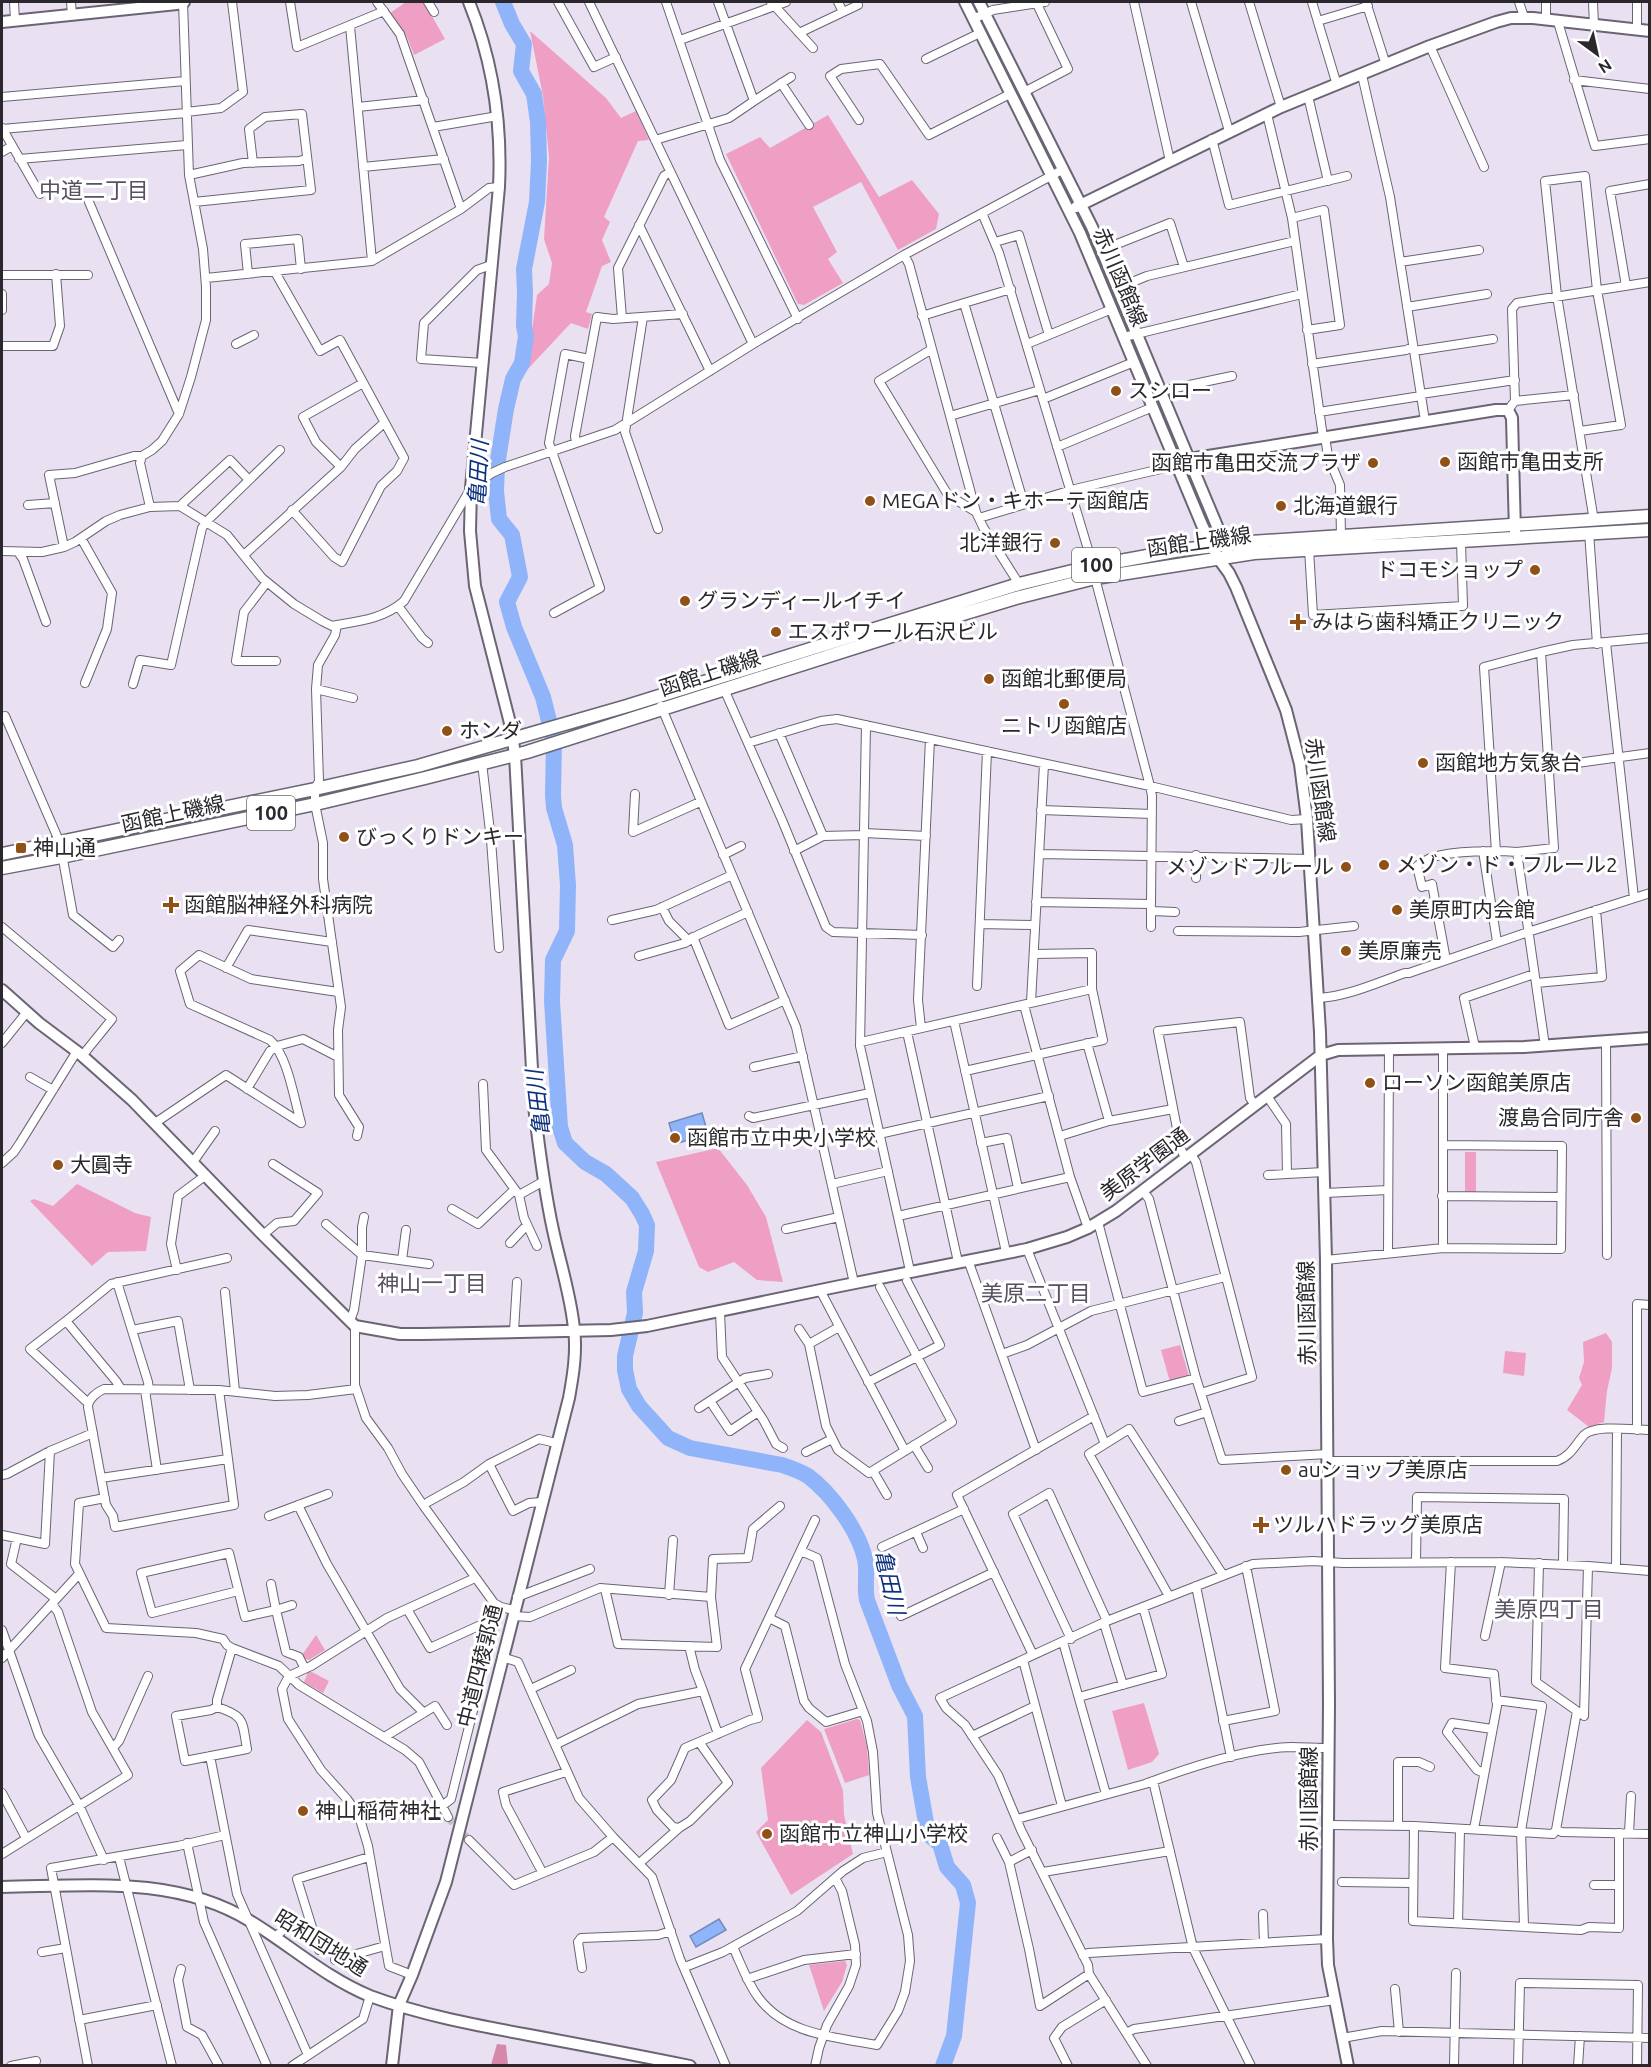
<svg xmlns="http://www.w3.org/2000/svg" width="1651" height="2067" viewBox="0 0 1651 2067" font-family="Ubuntu,'Noto Sans JP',sans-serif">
	<rect width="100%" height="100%" fill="#e9e1f2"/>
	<path fill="#ef9fc3" d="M406 2H424L445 39 414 55 407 37 390 13Z
		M530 31 606 98 621 118 636 111 649 140 638 141 604 217 610 222 602 240 611 262 602 266 586 312 592 314 588 329 571 323 526 371 537 295 549 284 552 263 544 239 549 157 543 96Z
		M828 115 879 197 912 180 939 214 936 229 898 250 861 182 813 207 837 252 828 259 843 283 804 305 798 304 726 154 760 137 770 148Z
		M718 1148 747 1185 766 1217 783 1282 757 1280 734 1262 708 1272 699 1267 656 1162Z
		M1465 1152H1476V1192H1465Z
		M77 1184 135 1213 151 1217 146 1251 108 1252 92 1266 30 1201 34 1199 53 1206Z
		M1606 1333 1612 1342V1368L1607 1391 1604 1422 1589 1427 1567 1410 1582 1385 1579 1378 1584 1362 1583 1342Z
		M1180 1345 1189 1376 1170 1382 1161 1350Z
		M1505 1351 1526 1353 1524 1376 1503 1373Z
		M316 1635 325 1650 309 1660 305 1659 302 1655Z
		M308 1672H312L329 1681 323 1693 304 1682Z
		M1144 1703 1159 1754 1152 1762 1128 1770 1112 1711Z
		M857 1719 860 1720 867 1747 869 1775 845 1783 824 1729Z
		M807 1720 821 1732 843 1790 844 1815 853 1854 791 1895 756 1832 768 1820 761 1768Z
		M845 1961 847 1965 842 1982 824 2011 809 1965Z"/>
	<path fill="#d687ab" d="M497 2044 506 2045 508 2065H491Z"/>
	<path fill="#90b4f9" stroke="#718abc" stroke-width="1.5" d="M702 1113 708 1134 675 1144 669 1123Z
		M719 1919 726 1930 696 1947 690 1936Z"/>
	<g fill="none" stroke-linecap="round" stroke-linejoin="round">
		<path stroke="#90b4f9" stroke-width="16" d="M503 2 512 24 524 44 521 71 534 94 538 122 539 161 537 202 524 269 525 292 524 326 526 336 522 363 513 379 506 409 497 466 496 491 499 519 512 535 520 577 507 602 514 627 543 697 554 741 553 795 554 808 565 845 568 885 567 931 553 960 552 1001 560 1127 565 1143 585 1162 606 1174 632 1198 642 1214 647 1225 646 1251 634 1292 635 1313 625 1356V1370L629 1389 639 1406 668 1438 690 1448 782 1465C791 1468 800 1471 808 1476 831 1493 859 1531 865 1559 868 1573 864 1586 867 1600L899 1685 915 1716 918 1777 928 1834 940 1844 947 1867 963 1885 968 1903 954 2036 943 2066"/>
		<path stroke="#c3bccb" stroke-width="8" stroke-dasharray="8 4" stroke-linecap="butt" d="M448 1817 469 1840"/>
		<defs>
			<path id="street" d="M14 2 15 21
				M71 2 72 15
				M290 2 297 47 384 11
				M377 2 400 34 461 209
				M428 2 434 12
				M558 2 594 67 616 57
				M589 2 753 344
				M666 2 720 160 798 319
				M771 2 813 48
				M838 2 843 12
				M1134 2 1170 161
				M1191 2 1229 131
				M1249 2 1281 107
				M1312 2 1337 85
				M1366 2 1386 65
				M1519 2 1524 17
				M1546 2V19
				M1593 2 1594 26
				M1637 2V30
				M973 19 993 10 1045 2
				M1318 21 1368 6
				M1558 22 1595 146 1650 139
				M350 26 372 261
				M799 33 858 5
				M680 40 786 2
				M1430 46 1484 167
				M926 59 980 33
				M1362 75 1390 197 1425 421
				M1574 80 1650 89
				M781 83 809 125
				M1024 92 1068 69 1036 2
				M1308 96 1328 181
				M2 97 185 81
				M754 101 791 77
				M358 107 424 100
				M186 112 221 108 243 92 232 2
				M1267 114 1292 218 1323 437
				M859 120 830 76 841 69 880 64 929 135 1010 94
				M433 127 498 116
				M2 128 40 194
				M2 129 186 113
				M1212 139 1229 205 1347 176
				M655 140 729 118 754 101 718 2
				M2 152 12 146
				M19 159 187 145
				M363 167 444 159
				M189 175 243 163 299 161 306 159
				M89 202 179 414
				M194 202 311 190 302 114 265 117 249 129 253 163
				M982 213 999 253 1093 566
				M1292 218 1324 210 1340 325 1307 330
				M639 225 710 371
				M995 242 1019 235 1049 335
				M1102 250 1170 223 1184 267
				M904 255 909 264 976 512 983 527 1019 584
				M1400 262 1479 250
				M275 272 320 351 340 340 404 458 397 471 381 486 342 562 334 557 292 510
				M248 274 245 244 298 239 301 269
				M2 275H88
				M206 278 372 261 461 209 489 188 499 187
				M1626 286 1610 191 1650 184
				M1118 290 1125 285 1147 276 1295 241
				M2 294V310
				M964 303 1011 289
				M1407 307 1487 294
				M922 316 964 303 1024 504
				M643 317 625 432 658 529
				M622 318 618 268 664 176 670 172
				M1124 337 1302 294
				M236 344 254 335
				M1027 344 1112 309
				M2 346H53L60 326 56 274
				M932 349 879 381 948 495 976 512
				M1414 351 1493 339
				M483 363 421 359 424 323 477 270 491 265
				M1312 364 1406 350 1413 347
				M1161 391 1232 376
				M1421 394 1515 380
				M1043 399 1134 362
				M1515 401 1574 395
				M1508 410 1515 401 1512 309 1517 303 1650 282
				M1319 412 1421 396
				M950 416 1040 390
				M1580 431 1621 425 1597 290 1585 176 1545 181 1557 296 1594 521
				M1325 437 1328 456 1340 485 1341 536
				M576 443 575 436 597 317 613 319 683 314
				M1057 447 1153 407
				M341 467 316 442 303 417 363 383
				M28 505 55 503
				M180 506 230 460 249 480
				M150 507 140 463 142 456 152 450 162 441 179 414 191 377 206 320V287L203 249 189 175 183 2
				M979 518 1075 489 1178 465
				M1589 532 1597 644
				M81 538 112 593 107 629 85 683
				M64 547 49 475 75 473 134 456H142
				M1309 549 1313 615 1463 606 1461 542
				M2 551 42 552 64 547 75 542 106 521 120 515 150 507 180 506 227 535 262 578 294 604 322 621 332 626 337 625C361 621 385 618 404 601L471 488 492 473 505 467 615 430 753 344 904 255 1062 170
				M18 552 23 559 46 622
				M245 554 341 467 355 449 384 423
				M267 582 244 612 236 661H276
				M398 606 422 638 428 643
				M554 613 600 588 549 443 565 354 589 359
				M337 625 335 635 318 665 316 689 319 781 315 789V804L323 843V879L341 1007 338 1030 339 1095 359 1127 357 1136
				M1606 643 1634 898
				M133 684 140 660 171 665 202 528 207 521 280 450
				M316 689 353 698
				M724 689 782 820 826 927 833 932 922 935
				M661 706 796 1027 854 1283
				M5 716 60 843 73 915 113 947 119 940
				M866 725 860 1046 910 1271
				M779 733 823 836 794 851
				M748 743 821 721 837 719 1150 786 1291 820 1307 819
				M482 763 491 840 499 948
				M1548 767 1650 753
				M635 794 633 832 700 802
				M1041 810 1152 814
				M864 833 926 836
				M823 836 864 835
				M1483 851 1497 942
				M1496 852 1484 667 1541 652
				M1039 854 1310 859
				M723 855 741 846
				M1196 855V878
				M1036 902 1151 904 1152 796 1150 786 1095 578
				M662 907 669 921 688 940
				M1151 907V927
				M1152 911 1175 912
				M612 920 656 910 732 875
				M980 924 1034 925
				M2 927 112 1019 82 1056
				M1178 931 1299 932 1354 926
				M693 937 729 1025 785 1000
				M639 956 685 943 698 935 748 912
				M1446 960 1432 884 1422 887 1417 866C1422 863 1427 859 1433 857 1453 851 1496 850 1517 852
				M226 968 248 930 332 942
				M1536 983 1602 977 1596 910
				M977 986 987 751
				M1318 998C1349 996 1376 983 1405 973H1409L1528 932 1650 893
				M1031 1002 1044 764
				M1024 1005 1070 1177 1088 1228
				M954 1021 1006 1252
				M921 1028 918 1000 930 739
				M907 1032 958 1262
				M861 1042 1092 989
				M1606 1042 1607 1255
				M2 1043 27 1012
				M1087 1043 1109 1121
				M1545 1046 1517 852 1554 848 1541 652 1573 645 1650 638
				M1475 1047 1464 998 1534 974
				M754 1067 803 1056
				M965 1071 1103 1040 1092 989V953L1034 954
				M30 1077 53 1090
				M483 1084 486 1150 519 1195 524 1218 537 1246
				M247 1089 270 1051 277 1046 303 1039 338 1057
				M1267 1096 1286 1124 1287 1174 1324 1172
				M749 1116 753 1118 870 1093
				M155 1123 226 1075 301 1123
				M301 1123C294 1099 288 1056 270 1040L190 1004 180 971 199 955 251 979 338 992
				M879 1134 1049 1096
				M1060 1136 1109 1121 1173 1109
				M981 1143 1007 1138 1018 1188
				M1191 1154 1196 1162 1252 1377 1201 1393
				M1185 1158 1181 1149 1158 1031 1240 1022 1250 1098 1255 1105
				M193 1162 215 1131
				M2 1163 14 1152 20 1143 77 1051
				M1268 1175 1287 1174
				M832 1184 888 1171
				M1143 1191 1149 1199 1196 1378 1222 1460 1328 1454
				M1325 1193 1388 1190
				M519 1195 544 1181
				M1442 1196 1561 1197
				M452 1209 478 1224 514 1190
				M898 1216 1070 1177
				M1098 1222 1143 1392 1196 1378
				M326 1224 362 1255
				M786 1229 839 1217
				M263 1235 277 1223 294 1221 318 1193 273 1164
				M510 1243 527 1225
				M1443 1248V1048
				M1027 1249 1105 1444
				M1388 1253 1389 1049
				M362 1255V1227L364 1217
				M402 1260 406 1230
				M968 1260 1036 1450
				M1326 1260 1443 1248 1561 1249 1562 1146 1443 1145
				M177 1270 171 1244 178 1196 206 1175
				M117 1282 148 1382 149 1390
				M820 1290 905 1451
				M225 1292 235 1391
				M720 1312 722 1357 764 1421 776 1444 783 1448
				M66 1321 30 1349 88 1403
				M350 1321 354 1310 362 1255 429 1264
				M355 1326V1385L366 1418 388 1448 402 1474 423 1505 494 1603 501 1607 514 1610
				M839 1327 809 1344 826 1426 838 1450 869 1473 952 1422 880 1287
				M799 1329 809 1344
				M132 1330 178 1321 190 1390
				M514 1331 517 1282
				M1002 1354 1027 1345 1091 1311 1225 1277
				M868 1382 940 1345 907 1281
				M121 1389 116 1381 66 1321 111 1284 227 1258
				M145 1390 157 1470
				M219 1390 234 1505 115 1527 113 1516 106 1505 88 1407C88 1399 97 1392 104 1389L219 1390 275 1396 308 1395 356 1389
				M710 1401 730 1431 758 1412
				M699 1408 745 1378 768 1374
				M1179 1421 1207 1412
				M1637 1430V1304L1650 1305
				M914 1445 928 1468
				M806 1452 832 1439
				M1328 1461H1557C1571 1456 1575 1445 1584 1435 1595 1424 1634 1430 1650 1430
				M489 1464 513 1511 529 1503 542 1502
				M873 1471 887 1495
				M2 1475 7 1474 50 1451 93 1433
				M101 1478 228 1459
				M105 1498 79 1503 75 1564 106 1628 196 1633 223 1639 227 1645 232 1648 279 1666 299 1685 405 1750 419 1762 448 1817
				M428 1502 464 1482 489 1464 539 1439 556 1443
				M298 1505 327 1564 400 1689 424 1713
				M269 1516 328 1494
				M916 1532 923 1548
				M2 1535 45 1544 50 1451
				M17 1538 11 1564 56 1599
				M882 1547 964 1509
				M1416 1562 1417 1497 1564 1499 1563 1564
				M1451 1562 1445 1668 1494 1674 1497 1706 1474 1829
				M1539 1563 1536 1682 1584 1716 1588 1566
				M1616 1568 1617 1429
				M271 1584 276 1610 292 1605
				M1196 1586 1231 1757
				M605 1589 618 1644 717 1647 711 1597 713 1559 748 1558 753 1529 780 1506
				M238 1591 152 1613 141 1573 229 1553 245 1617 276 1610 286 1652 299 1657 304 1667
				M669 1595 673 1540
				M1169 1596 1089 1454 1129 1429 1223 1575
				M517 1597 590 1569
				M896 1599 901 1616 994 1572
				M407 1609 430 1648 496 1618 501 1607
				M513 1616 530 1617 600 1588 711 1597
				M769 1618 785 1626 804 1701 809 1708 826 1722 863 1711
				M1104 1623 1123 1685
				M2 1630 39 1736 79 1805 104 1860
				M1485 1636 1501 1562
				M1071 1639 1013 1514 1049 1493 1107 1621
				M1063 1642 1106 1794
				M1033 1655 957 1495 1094 1416
				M502 1657 518 1662 579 1798 613 1837 652 1877 680 1959 726 2066
				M2 1658 79 1574
				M1023 1660 1062 1806
				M535 1687 571 1670
				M703 1691 718 1734
				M1079 1697 1162 1674 1143 1607
				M1496 1700 1542 1706 1521 1831 1524 1926
				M217 1707 211 1710 176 1716 185 1761 247 1749C242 1722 246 1716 217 1707V1700L232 1648
				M1223 1721 1275 1711 1246 1566
				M386 1736 435 1706 447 1725
				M972 1736 1035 1706
				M699 1742 728 1783 690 1821 679 1828 673 1827 657 1810 652 1800 671 1780 685 1748 750 1720 758 1718 745 1669 815 1520
				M559 1743 638 1704 703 1691 695 1670 689 1646
				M113 1748 119 1741 148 1676
				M210 1756 237 1894 308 2055
				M1484 1773 1477 1770 1447 1732 1452 1723 1492 1729
				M1153 1781 1193 1948 1251 2066
				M2 1793 26 1838
				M442 1806 451 1799 496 1618
				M1017 1819 1145 1784C1187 1768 1247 1748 1291 1747 1304 1747 1316 1748 1329 1748
				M1329 1825 1414 1826 1553 1834 1556 1830 1562 1832 1650 1834
				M1398 1825V1762H1419L1430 1767
				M1414 1826 1413 1921 1581 1930 1589 1927 1619 1928V1833
				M1556 1830 1577 1711
				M1629 1833 1631 1796
				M997 1838 1009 1862
				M469 1840 514 1885 594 1852 613 1837
				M187 1843 204 1922 267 2066
				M1032 1850 1009 1862 1029 1949 1040 2006 1089 1974
				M2 1854 128 1775 92 1712 58 1612 52 1604
				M119 1857 172 2066
				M643 1860 679 1828
				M540 1868 506 1805 503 1792 566 1772
				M1043 1872 1170 1851
				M1342 1882 1413 1883
				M1594 1885H1619
				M1263 1914 1264 1943
				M1458 1923 1460 1829
				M275 1937 283 1930 310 1921
				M733 1947C741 1964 747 1982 758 1997 786 2035 835 2037 877 2045L898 2011 905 1992 910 1961 908 1935 877 1813 873 1752 867 1721 845 1664 817 1558 801 1551
				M319 1950 297 1879 369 1857
				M42 1952 66 1948
				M1083 1956 1088 1953 1327 1939
				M335 1960 385 1946
				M685 1967 723 1952 797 1911 843 1871 863 1858 887 1852
				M582 1968 578 1942 581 1938 658 1935 671 1931
				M181 1969 178 1980 187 2027 202 2035 219 2066
				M412 1975 389 1966 368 1846 359 1816 347 1799 321 1770 288 1719 282 1689 289 1676 311 1666 387 1618 475 1578
				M747 1979 804 1960 856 1954
				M1395 1989 1399 2032
				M79 2020 157 2005
				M1126 2033 1134 2029 1335 2000
				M1342 2038 1382 2031 1650 2038
				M11 2066 36 2061
				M88 2066 51 1868 178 1846 225 1835
				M292 2066 363 2019 370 1996
				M815 2066 819 2048 827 2025 849 1986 856 1965 855 1945 842 1891 835 1878
				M1068 2066 1054 2038 1062 2027 1106 2000
				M1147 2066 1089 1974 1088 1965 1021 1830 998 1775 965 1725 946 1708 940 1698 1107 1621 1253 1564 1313 1561 1343 1563 1501 1562 1588 1566 1650 1571
				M1454 2066 1456 1973
				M1518 2066 1520 1983 1638 1985 1637 2066
				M1578 2066 1580 2036"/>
			<path id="secondary" d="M965 2 1080 233 1202 525 1218 558 1229 573 1236 587 1286 710 1300 764 1307 819 1320 1032 1326 1260 1329 1704 1327 1939 1328 1965 1348 2066
				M979 2 1092 227 1227 550
				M2 22 177 4 184 2
				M1076 207 1281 107 1430 46 1496 22 1511 18H1533L1650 31
				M1189 459 1496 410H1508L1512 418 1515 532
				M2 990 39 1023 79 1053 132 1100 263 1235 355 1326 400 1334H423L611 1330 647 1326 840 1286 1027 1249 1067 1237 1088 1228 1116 1211 1321 1055 1338 1050 1524 1047 1650 1038
				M2 1887C85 1886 175 1875 250 1921 290 1945 326 1978 370 1996 421 2015 475 2025 529 2035 583 2045 636 2055 690 2066
				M392 2066 399 2005 412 1975 446 1882 569 1398C573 1376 577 1352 574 1329 571 1296 560 1263 553 1230 544 1189 539 1148 534 1106L515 755 511 727 475 586 470 531 471 488 499 187C502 123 493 61 469 2"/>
			<path id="primary" d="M2 854 315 789 418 766 627 706 1019 584 1093 566 1180 550 1251 542 1650 516
				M2 868 61 857 320 803 425 778 527 752 923 626 1016 598 1095 578 1254 553 1650 530"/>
		</defs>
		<use href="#street" stroke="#6b6473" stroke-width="10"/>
		<use href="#secondary" stroke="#6b6473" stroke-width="14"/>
		<use href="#primary" stroke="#6b6473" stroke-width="15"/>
		<use href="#street" stroke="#fff" stroke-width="8"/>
		<use href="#secondary" stroke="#fff" stroke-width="10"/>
		<use href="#primary" stroke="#fff" stroke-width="12"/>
	</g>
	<g fill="#905119" stroke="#fff" stroke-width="2">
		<circle cx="1116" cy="391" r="6"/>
		<circle cx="1445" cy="462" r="6"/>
		<circle cx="1373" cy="463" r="6"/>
		<circle cx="870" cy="501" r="6"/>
		<circle cx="1281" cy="506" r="6"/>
		<circle cx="1055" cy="543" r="6"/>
		<circle cx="1535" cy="570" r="6"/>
		<circle cx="685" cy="601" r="6"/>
		<path d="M1295 613h6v6h6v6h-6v6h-6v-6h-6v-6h6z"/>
		<circle cx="776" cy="632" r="6"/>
		<circle cx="989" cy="679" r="6"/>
		<circle cx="1064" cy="704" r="6"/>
		<circle cx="447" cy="731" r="6"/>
		<circle cx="1423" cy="763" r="6"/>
		<circle cx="344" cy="837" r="6"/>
		<rect x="15" y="842" width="12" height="12" rx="3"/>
		<circle cx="1384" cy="865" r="6"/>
		<circle cx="1346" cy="867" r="6"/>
		<path d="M168 896h6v6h6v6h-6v6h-6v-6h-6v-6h6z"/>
		<circle cx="1397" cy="910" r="6"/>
		<circle cx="1346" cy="951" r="6"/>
		<circle cx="1370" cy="1083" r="6"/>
		<circle cx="1636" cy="1118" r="6"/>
		<circle cx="675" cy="1138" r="6"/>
		<circle cx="58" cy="1165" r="6"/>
		<circle cx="1286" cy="1470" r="6"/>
		<path d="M1258 1516h6v6h6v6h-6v6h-6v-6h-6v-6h6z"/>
		<circle cx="303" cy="1811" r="6"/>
		<circle cx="767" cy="1834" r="6"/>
	</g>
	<g text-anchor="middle" stroke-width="6" stroke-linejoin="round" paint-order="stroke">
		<g fill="#fff" stroke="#6a686c" stroke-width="1.5">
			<rect x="1072" y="548" width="48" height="34" rx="4.5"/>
			<rect x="247" y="796" width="48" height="34" rx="4.5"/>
		</g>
		<g font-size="20" font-weight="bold" fill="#2a272d">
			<text x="1096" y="572">100</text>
			<text x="271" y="820">100</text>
		</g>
		<g font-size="21" fill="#2a272d" stroke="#fff">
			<text transform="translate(1120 277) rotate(67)" y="7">赤川函館線</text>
			<text transform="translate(1199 542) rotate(-8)" y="7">函館上磯線</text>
			<text transform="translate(710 673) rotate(-18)" y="7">函館上磯線</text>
			<text transform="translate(1320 790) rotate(82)" y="7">赤川函館線</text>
			<text transform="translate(173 814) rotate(-12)" y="7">函館上磯線</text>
			<text transform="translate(1145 1164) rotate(-37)" y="7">美原学園通</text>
			<text transform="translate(1307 1313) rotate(-91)" y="7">赤川函館線</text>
			<text transform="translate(480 1666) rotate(-76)" y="7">中道四稜郭通</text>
			<text transform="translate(1309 1799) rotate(-90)" y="7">赤川函館線</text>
			<text transform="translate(321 1943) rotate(32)" y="7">昭和団地通</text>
		</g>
		<g font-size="21" fill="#2a272d" stroke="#fff" text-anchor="start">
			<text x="1128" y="398">スシロー</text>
			<text x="1457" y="469">函館市亀田支所</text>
			<text x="1361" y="470" text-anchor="end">函館市亀田交流プラザ</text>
			<text x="882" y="508">MEGAドン・キホーテ函館店</text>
			<text x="1293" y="513">北海道銀行</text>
			<text x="1043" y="550" text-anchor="end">北洋銀行</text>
			<text x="1523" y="577" text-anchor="end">ドコモショップ</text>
			<text x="697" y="608">グランディールイチイ</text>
			<text x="1312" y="629">みはら歯科矯正クリニック</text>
			<text x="788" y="639">エスポワール石沢ビル</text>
			<text x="1001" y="686">函館北郵便局</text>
			<text x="1064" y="733" text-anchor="middle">ニトリ函館店</text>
			<text x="459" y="738">ホンダ</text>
			<text x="1435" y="770">函館地方気象台</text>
			<text x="356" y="844">びっくりドンキー</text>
			<text x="33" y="855">神山通</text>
			<text x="1396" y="872">メゾン・ド・フルール2</text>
			<text x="1334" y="874" text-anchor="end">メゾンドフルール</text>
			<text x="184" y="912">函館脳神経外科病院</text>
			<text x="1409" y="917">美原町内会館</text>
			<text x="1358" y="958">美原廉売</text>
			<text x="1382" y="1090">ローソン函館美原店</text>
			<text x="1624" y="1125" text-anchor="end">渡島合同庁舎</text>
			<text x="687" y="1145">函館市立中央小学校</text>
			<text x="70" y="1172">大圓寺</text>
			<text x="1298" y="1477">auショップ美原店</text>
			<text x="1273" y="1532">ツルハドラッグ美原店</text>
			<text x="315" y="1818">神山稲荷神社</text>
			<text x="779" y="1841">函館市立神山小学校</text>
		</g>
		<g font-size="22" fill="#585160" stroke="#fff">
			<text x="94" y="198">中道二丁目</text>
			<text x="432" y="1291">神山一丁目</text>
			<text x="1036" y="1301">美原二丁目</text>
			<text x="1549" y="1617">美原四丁目</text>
		</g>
		<g font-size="22" font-style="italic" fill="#0e317e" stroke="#fff">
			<text transform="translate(478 473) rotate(-87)" y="8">亀田川</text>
			<text transform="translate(538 1103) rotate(-97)" y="8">亀田川</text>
			<text transform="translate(890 1582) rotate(77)" y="8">亀田川</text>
		</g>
	</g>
	<rect width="1651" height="2067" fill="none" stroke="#2a272d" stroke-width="6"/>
	<g transform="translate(1597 54) rotate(147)" stroke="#ffffff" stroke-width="4.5" paint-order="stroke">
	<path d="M0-4.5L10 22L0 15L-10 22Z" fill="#2a272d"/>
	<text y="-9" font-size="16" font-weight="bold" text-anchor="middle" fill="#2a272d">N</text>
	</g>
</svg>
